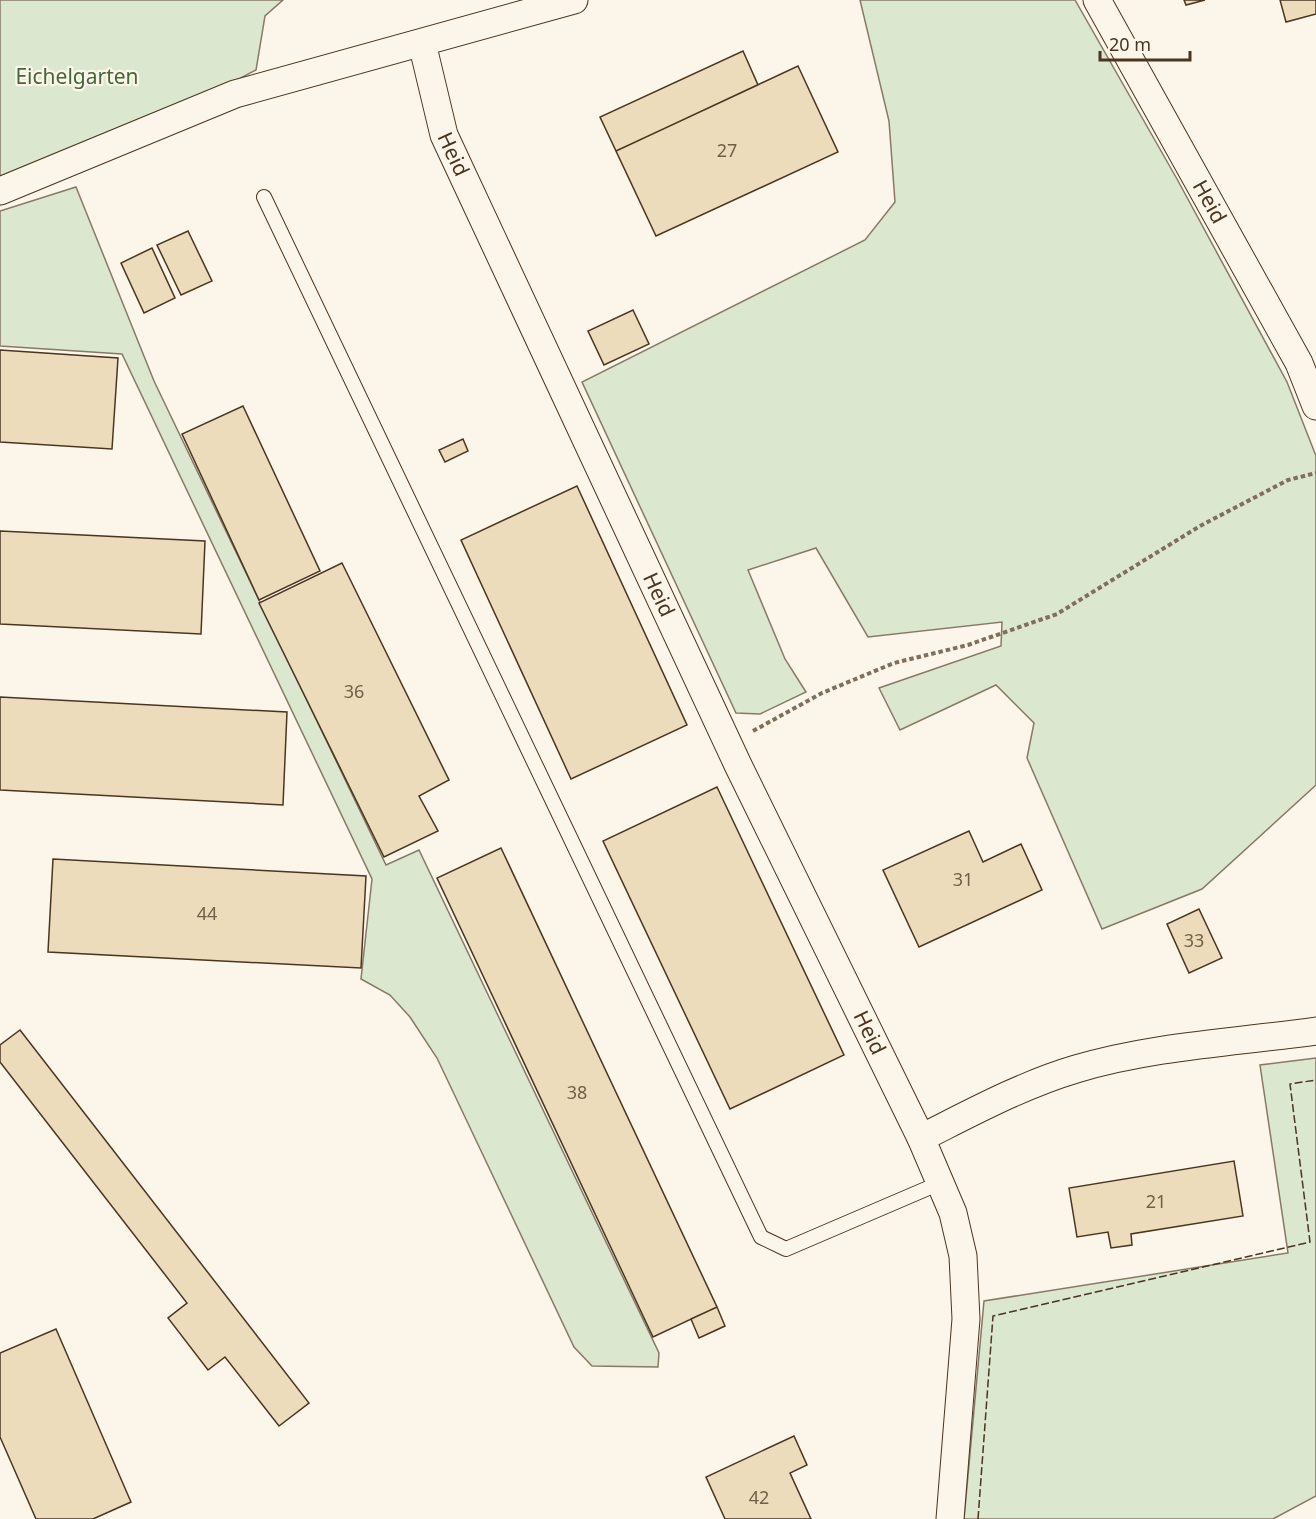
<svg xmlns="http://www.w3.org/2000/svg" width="1316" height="1519" viewBox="0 0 1316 1519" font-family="'Noto Sans',sans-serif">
	<rect width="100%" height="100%" fill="#fbf6e9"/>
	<path fill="#dce7d0" stroke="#887966" stroke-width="1.5" d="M0 0H283L265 16 256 70 0 205Z
		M860 0H1075L1177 179 1287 382 1316 456V785L1202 889 1102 929 1027 758 1034 723 996 685 900 730 879 688 1001 646 1002 622 868 637 816 548 748 570 785 659 806 692 760 714 736 713 582 382 865 240 895 202 889 121Z
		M76 187 154 381 386 865 419 850 659 1353 658 1367 592 1366 574 1347 437 1058 410 1017 390 995 361 979 372 879 122 354 0 346V211Z
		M1316 1058V1496L1273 1519H964L984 1301 1288 1253 1260 1065Z"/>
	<path fill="#ecdcbc" stroke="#4a3520" stroke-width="1.5" d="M1184 0H1205L1186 5Z
		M1280 0H1316V14L1286 22Z
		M743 51 758 85 616 151 600 117Z
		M798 66 838 152 656 236 616 151Z
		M188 231 212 281 181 295 157 245Z
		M152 248 175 298 144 313 121 263Z
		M633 310 649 344 604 365 588 331Z
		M0 350 118 358 112 449 0 442Z
		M243 406 320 571 259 600 182 434Z
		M463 439 468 451 445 462 439 450Z
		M577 486 687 725 571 779 461 540Z
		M0 531 205 541 201 634 0 624Z
		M342 563 449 780 419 796 438 831 384 857 259 603Z
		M0 697 287 712 283 805 0 790Z
		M717 787 844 1055 730 1109 603 841Z
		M969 831 983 862 1021 844 1042 890 919 947 883 870Z
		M501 848 717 1307 653 1337 437 878Z
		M53 859 366 876 361 968 48 952Z
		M1199 909 1222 958 1189 973 1167 924Z
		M20 1030 309 1403 279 1426 225 1357 208 1370 168 1318 187 1303 0 1062V1045Z
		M1234 1161 1243 1216 1131 1234 1132 1245 1111 1248 1108 1232 1077 1237 1069 1188Z
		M717 1307 725 1326 699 1338 691 1319Z
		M56 1329 131 1502 93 1519H36L0 1437V1353Z
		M794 1436 807 1465 790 1473 811 1519H725L706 1477Z"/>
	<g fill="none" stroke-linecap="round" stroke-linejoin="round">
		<defs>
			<path id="lane" d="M264 197 761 1237 786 1249 940 1183"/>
			<g id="street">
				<path id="s1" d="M1097 0 1299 363 1316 406"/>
				<path id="s2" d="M422 43 444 135 738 765 921 1138 953 1213 963 1256 966 1319 950 1519"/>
				<path d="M0 191 235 94 574 0"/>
				<path d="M921 1138C971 1113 1022 1085 1076 1069 1153 1046 1237 1042 1316 1031"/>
			</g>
		</defs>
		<use href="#lane" stroke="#4a3520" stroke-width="16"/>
		<use href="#street" stroke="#4a3520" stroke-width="29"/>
		<path stroke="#7f6f5c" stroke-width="4" stroke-dasharray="4.5 3" stroke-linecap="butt" d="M753 731 822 693 894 663 968 645 1057 614 1200 526 1288 480 1316 473"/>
		<use href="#lane" stroke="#fbf6e9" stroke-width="14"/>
		<use href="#street" stroke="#fbf6e9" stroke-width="27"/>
		<path stroke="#4a3520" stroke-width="1.5" stroke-dasharray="8 3" stroke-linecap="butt" d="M978 1519 993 1316 1310 1242 1290 1084 1316 1080"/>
	</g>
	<g text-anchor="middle" stroke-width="4.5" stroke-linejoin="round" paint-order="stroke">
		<g font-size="18" fill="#725f47">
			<text x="727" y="157">27</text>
			<text x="354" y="698">36</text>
			<text x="963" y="886">31</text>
			<text x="207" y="920">44</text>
			<text x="1194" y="947">33</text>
			<text x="577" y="1099">38</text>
			<text x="1156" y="1208">21</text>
			<text x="759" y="1504">42</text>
		</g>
		<g font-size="21" fill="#436837" stroke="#fbf6e9">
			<text x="77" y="84">Eichelgarten</text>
		</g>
		<g font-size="21" fill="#4a3520" stroke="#fbf6e9">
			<text dy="7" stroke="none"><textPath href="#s2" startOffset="116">Heid</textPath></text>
			<text dy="7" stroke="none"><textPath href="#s1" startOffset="231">Heid</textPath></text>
			<text dy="7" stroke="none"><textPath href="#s2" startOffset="602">Heid</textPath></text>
			<text dy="7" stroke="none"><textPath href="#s2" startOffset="1088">Heid</textPath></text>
		</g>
	</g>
	<path d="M1100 51v9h90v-9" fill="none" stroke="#4a3520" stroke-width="3"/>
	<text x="1109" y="51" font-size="18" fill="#4a3520" stroke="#fbf6e9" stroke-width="4.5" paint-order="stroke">20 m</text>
</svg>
